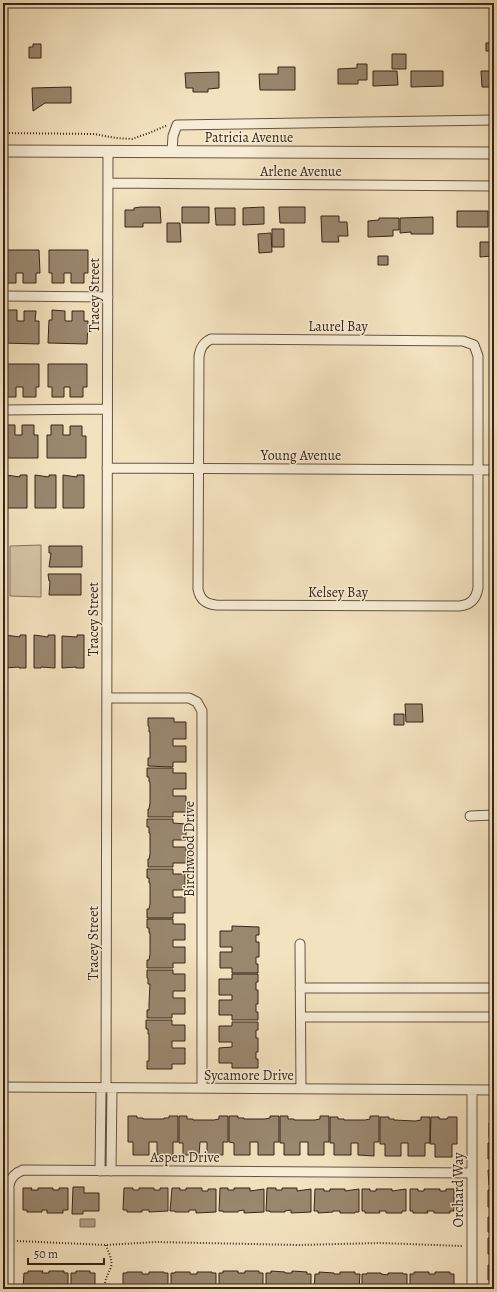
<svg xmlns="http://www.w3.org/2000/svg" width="497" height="1292" viewBox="0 0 497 1292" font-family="Alegreya,serif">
	<rect width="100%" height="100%" fill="#f3e2bf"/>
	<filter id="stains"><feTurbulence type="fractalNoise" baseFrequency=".005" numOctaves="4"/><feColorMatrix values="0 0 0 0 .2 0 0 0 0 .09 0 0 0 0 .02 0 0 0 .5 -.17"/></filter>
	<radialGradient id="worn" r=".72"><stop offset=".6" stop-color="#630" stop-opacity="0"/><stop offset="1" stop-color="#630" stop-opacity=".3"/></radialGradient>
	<path fill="#d3c2a2" stroke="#85735c" d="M41 545V597L10 596V546Z"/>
	<path fill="#b3a186" stroke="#816f59" d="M80 1219H95V1227H80Z"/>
	<path fill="#99876e" stroke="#372416" d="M486 43H494V51H486Z
		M33 44H41V58H29V47H33Z
		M392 54H406V69H392Z
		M357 64H367V80H358V84H338V69L357 68Z
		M278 67H295V90H260L259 74H278Z
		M373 71H397L398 85 373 86Z
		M411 71H443V86L411 87Z
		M481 71H494V87H482Z
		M219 72V88L208 89V92H193V88H186L185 73Z
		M71 87V103H45L33 111 32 88Z
		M141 207H160L161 223H143V227H125V210H134V208Z
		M182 207H209V223H182Z
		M264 207V224L243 225V208Z
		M279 207H305V223H280Z
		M215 208H235V225H216Z
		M457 211H488V227H457Z
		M321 216H339V222H347L348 236H338L339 242H322Z
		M433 217V234H411V232L400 233V218Z
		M379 218H399V230H393V236L368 237V221L379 220Z
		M167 223H180L181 242H167Z
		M272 229H284V247H272Z
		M271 233 272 252 259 253 258 234Z
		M480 242H492V256L480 257Z
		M3 250H39L40 273H36V283H23V273H16V283H4Z
		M49 250H88V273H84V283H71V273H64V283H52V273H49Z
		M378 256H388V265H378Z
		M4 310H17V321H24V311H36L35 321H39V344L3 343Z
		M52 310 65 311V321H72V311H84V321H88L87 344 48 343 49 320H52Z
		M3 364H39V387H36V397H23V387H16V397H4Z
		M48 364H87V387H83V397H70V387H64V397H52V387H48Z
		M3 425H15V435H22V425H34V435H38V458H3Z
		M51 425H63V435H70V426H82V436H86V458H47V435H51Z
		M6 475 20 477V475H27V508H6Z
		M35 475 49 477V475H56V508H35Z
		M63 475 77 477V475H84V508H63Z
		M49 546H82V567H49L51 553H49Z
		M48 574H81V595H49L50 581H49Z
		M5 635 20 637V635H26V668H19V667L5 668Z
		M34 635 48 637V635H55V668L41 667V668H34Z
		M77 635H84V668H76V667L62 668V636L77 637Z
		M405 704H422L423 722H406Z
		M394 714H404V725H394Z
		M148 718H174V722H186V739H173V746H186V762H173V767L148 766V758H150V732H149V726H148Z
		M147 768H173V773H186V789H173V796H186V812H173V817H148V809H149L150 803V782H149V777H147Z
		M147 819H173V823L186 824V840H173V847H186V863H173V867H148V859H149L150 854V833H149V827H147Z
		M147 869H173V874H185V890H173V897H185V913H173V918H147V909H149L150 904V883H149V878H147Z
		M147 919H173V924H185V940H173V947H185V963H173V968H147V960H149L150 954V933H149V928H147Z
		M232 926 259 927V935H256V942H259V957H256V964H258V973H232V968H220V952H232V947H220V931H232Z
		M147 970H173V974H185V991H173V998H185V1014H172V1018H147V1010H149V1004L150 984H148V978H147Z
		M232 974H258V982H256V990H258V1004H256V1012H258V1020H232V1015H219V1000H232V995H219V979H232Z
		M146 1020H172V1025H185V1041H172V1048H185V1064H172V1069H147V1061H149V1034H148V1029H146Z
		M232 1022H258V1030H256V1038H258V1052H256V1059H258V1068H232V1063H219V1048L232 1047V1042H219V1026H232Z
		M128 1116H137V1118H143V1119H164V1118H169V1116H178V1142H173V1155H157V1142H149V1155H133V1142H128Z
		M179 1116H187V1119H193V1120H214L219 1119V1116H228V1142H223V1155H207V1142H200L199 1155H183V1143H179Z
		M229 1116H238V1118H244V1119H265L270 1118V1116H279V1142H274V1155H258V1142H250V1155H234V1143L229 1142Z
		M280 1116H288V1119H294V1120H315L320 1119V1116H329V1142H324V1155H308V1142H300V1155H284V1143H280Z
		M370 1116H379V1142H374V1156L358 1155V1143H351V1155H334V1143H330V1117H338V1119H344V1120H365L370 1119Z
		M380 1117H389V1119H394V1120L415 1121 421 1120V1117H430V1143H425V1156H408V1143H401V1156H385V1144H380Z
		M431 1117H439V1119H447L448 1117H457V1144H452V1157H435V1144H430Z
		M489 1123H494V1138H489Z
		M488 1143H494V1159H488Z
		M488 1170H494V1185H489Z
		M73 1187H84V1193H99V1211H83V1214H72Z
		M23 1188H32L31 1190H38V1188H53V1190H59V1188H68V1210H63V1213H47V1210H42V1212H27V1210H23Z
		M124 1188H133V1190H139V1188H154V1190H160V1188H168V1211L149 1212V1210H142V1212H127V1210H123Z
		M172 1188H180V1190H186V1188H202V1191H208V1189H216V1212L196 1213V1210H189V1212H175V1211H170Z
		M220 1188H228V1190H234V1188H250V1191L264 1189V1212L244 1213V1210L238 1211V1212H223V1211H219Z
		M267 1188H276V1190H282V1188H297V1191L311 1189V1212L291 1213V1210L285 1211V1212H270V1211H266Z
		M315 1189H324V1191H330V1189H345V1191L359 1189V1212H355V1213H340V1211H333V1212L318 1213V1211H314Z
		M362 1189H370V1191H376V1189H392V1191L406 1189V1211H402V1213H386V1211H379L380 1213H365V1211H362Z
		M410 1189H418V1191H424V1189H440V1191H446V1189H454V1211H450V1213H434V1211H427L428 1213H413V1211H410Z
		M488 1190H494V1207H488Z
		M488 1217H494V1232H488Z
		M488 1238H494V1254H488Z
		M488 1265H494V1280H488Z
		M28 1271H43L42 1273H49V1271H64V1273H68V1289H23L24 1273H28Z
		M76 1271H90V1273H95V1289H71V1273H76Z
		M223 1271H238V1273H245V1271H259V1273H263V1289H219V1273H223Z
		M271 1271 285 1272V1273H292V1271L307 1272V1274H311V1289H266V1273H271Z
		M127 1272H142V1274H149V1272H164V1273H168V1289H123V1273H127Z
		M175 1272H190V1274H197V1272H212V1273H216V1289H171V1273H175Z
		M319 1272 334 1273V1274H340V1272H355V1274H360L359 1289H314L315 1274H319Z
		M414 1272H429V1274H435V1272H450V1274H454V1289H410V1274H414Z
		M367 1273H381V1274L388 1275V1273H403V1274H407V1289H362V1274H367Z
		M488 1286H494V1289H488Z"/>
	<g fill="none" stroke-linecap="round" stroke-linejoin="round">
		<defs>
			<path id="minor" d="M172 151 173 136 177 125 494 120
				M108 183 494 186
				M3 296 108 297
				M211 339 463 341 474 345 478 356V588C476 600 470 605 459 606L216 605C206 604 200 600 198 589L199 357C200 348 203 343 211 339Z
				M3 410 107 409
				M107 468 494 470
				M107 698H189L197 702 202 711V1088
				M470 816 494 815
				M300 944 301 1089
				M300 988H494
				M301 1017H494
				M3 1087 494 1090
				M106 1088 108 151
				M472 1090V1289
				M100 1171 101 1088
				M111 1171 112 1088
				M9 1289V1185C11 1177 15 1173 23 1170L472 1173"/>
			<path id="tertiary" d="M3 151 494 153"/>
		</defs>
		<use href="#minor" stroke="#665440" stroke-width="11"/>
		<use href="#tertiary" stroke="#665440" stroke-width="13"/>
		<path stroke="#372416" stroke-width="2" stroke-dasharray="1 2" stroke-linecap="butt" d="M3 133 94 134 116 138 132 139 149 133 168 125
			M17 1241 106 1245 156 1242 299 1245 380 1243 462 1246
			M105 1289C104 1280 108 1275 111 1267 113 1259 108 1252 106 1245"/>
		<use href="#minor" stroke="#f7ecd5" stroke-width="9"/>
		<use href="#tertiary" stroke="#f7ecd5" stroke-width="11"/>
	</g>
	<g text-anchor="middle" stroke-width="3" stroke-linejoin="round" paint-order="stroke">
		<g font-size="14" fill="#372416" stroke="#f7ecd5">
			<text x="249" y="142">Patricia Avenue</text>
			<text x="301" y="176">Arlene Avenue</text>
			<text transform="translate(94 295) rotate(-90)" y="5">Tracey Street</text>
			<text x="338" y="331">Laurel Bay</text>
			<text x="301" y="460">Young Avenue</text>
			<text x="338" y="597">Kelsey Bay</text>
			<text transform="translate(93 619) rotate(-90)" y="5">Tracey Street</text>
			<text transform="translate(189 849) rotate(-90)" y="5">Birchwood Drive</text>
			<text transform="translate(93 943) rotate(-90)" y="5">Tracey Street</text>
			<text x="249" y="1080">Sycamore Drive</text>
			<text x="185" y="1162">Aspen Drive</text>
			<text transform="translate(458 1190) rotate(-90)" y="5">Orchard Way</text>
		</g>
	</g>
	<rect width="497" height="1292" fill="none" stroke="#f3e2bf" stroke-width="16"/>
	<rect x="4" y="4" width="489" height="1284" fill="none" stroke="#372416" stroke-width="2"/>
	<rect x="8" y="8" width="481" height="1276" fill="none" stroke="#372416"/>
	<path d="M28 1258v6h76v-6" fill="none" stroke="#372416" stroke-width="2"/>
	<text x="34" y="1258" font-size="12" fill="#372416" stroke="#f7ecd5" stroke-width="3" paint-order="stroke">50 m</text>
	<rect width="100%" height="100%" filter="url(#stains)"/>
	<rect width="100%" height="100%" fill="url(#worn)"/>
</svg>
